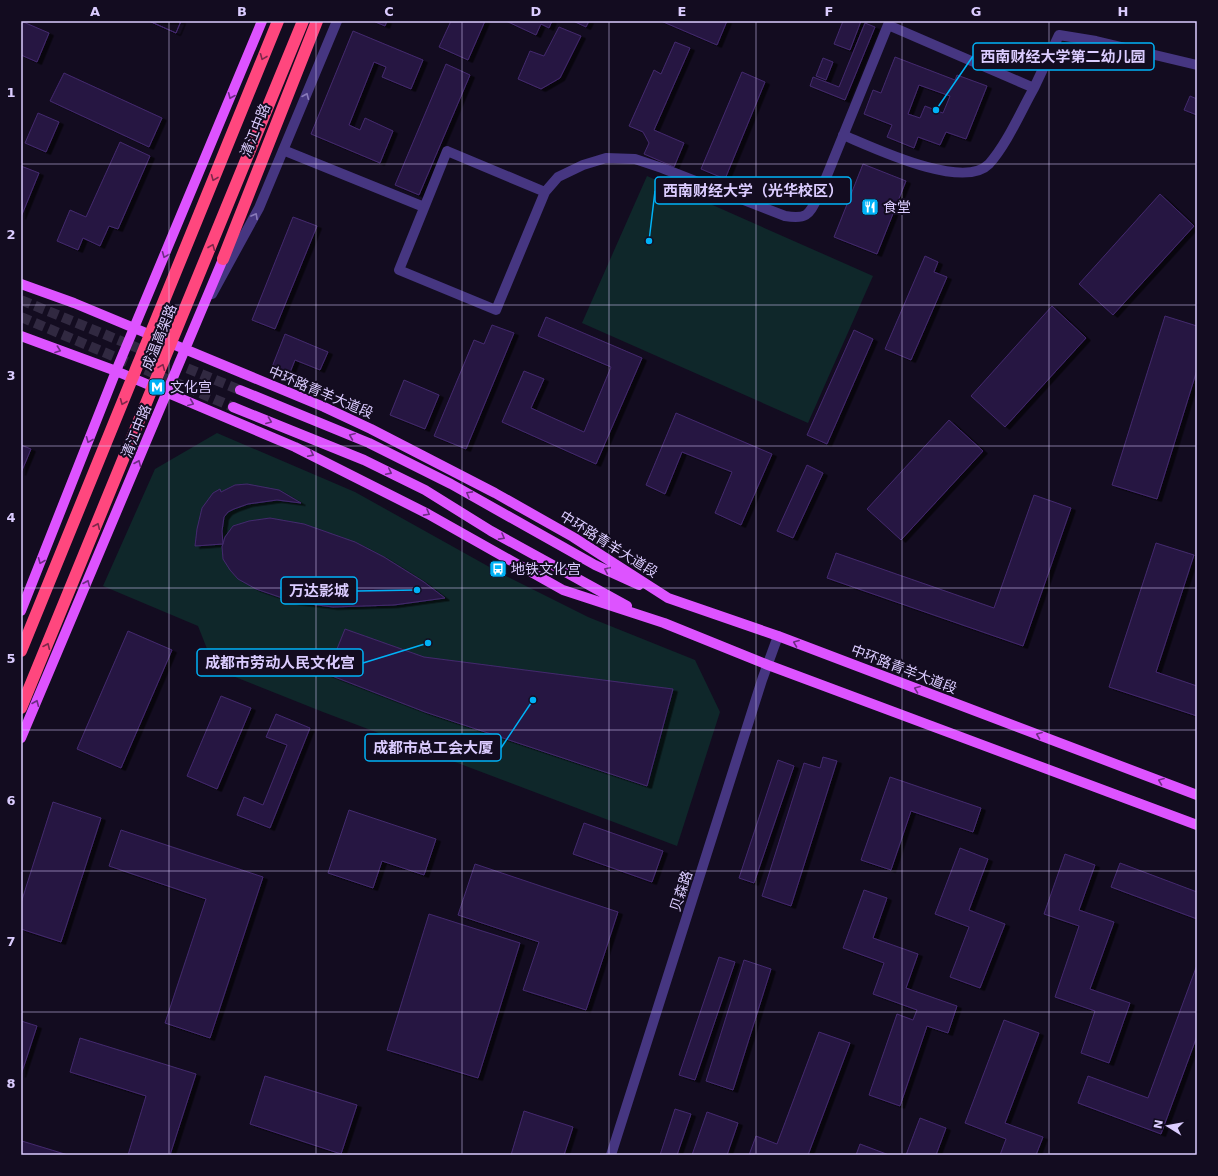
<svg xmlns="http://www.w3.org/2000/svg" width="1218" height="1176" viewBox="0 0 1218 1176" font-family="'DejaVu Sans','Noto Sans SC',sans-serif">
	<defs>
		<filter id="shadow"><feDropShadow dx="4.5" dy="2.5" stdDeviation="0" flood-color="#0009"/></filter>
	</defs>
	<rect width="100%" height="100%" fill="#130c20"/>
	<path fill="#0f272a" d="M647 176 873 276 808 423 582 323Z
		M217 433 355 492 502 574 588 617 695 660 720 712 677 846 323 712 215 669 198 626 103 586 155 469Z"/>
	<path fill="#281842" stroke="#43296e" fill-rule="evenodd" filter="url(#shadow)" d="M21 21 49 33 37 62 21 55Z
		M149 21H181L176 33Z
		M149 21H181L176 33Z
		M373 21H387L385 26Z
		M451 21H485L468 60 439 47Z
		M506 21H552L549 28 541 24 536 35Z
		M573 21H589L586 27Z
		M661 21H727L717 45Z
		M843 21H861L850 50 834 44Z
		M865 23 875 27 845 100 810 86 813 77 839 87Z
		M559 27 581 36 560 78 541 89 518 79 530 51 544 56Z
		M353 31 423 60 411 89 382 77 386 67 374 62 349 125 360 130 365 118 393 131 380 163 311 134Z
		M675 42 690 48 654 130 684 143 674 167 644 154 649 143 643 132 629 126 654 70 661 74Z
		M895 57 955 80 957 75 987 86 966 139 946 132 940 145 918 137 914 148 887 137 892 125 864 114 873 90 881 93ZM919 85 950 96 943 113 925 106 920 118 908 114Z
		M823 58 833 62 826 80 816 76Z
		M446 64 470 75 419 195 395 185Z
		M742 72 765 82 725 179 701 169Z
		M64 73 162 118 149 147 50 101Z
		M1190 96 1197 99V115L1184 110Z
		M38 113 59 122 46 152 25 143Z
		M120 142 150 156 118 229 109 226 100 246 83 238 78 250 57 241 70 210 86 217Z
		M863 164 906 181 877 254 834 237Z
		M21 166 39 173 21 217Z
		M1160 194 1194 226 1113 315 1079 284Z
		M293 217 317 226 275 329 252 320Z
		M925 256 938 262 934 272 947 277 911 360 885 349Z
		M1052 306 1086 338 1005 427 971 396Z
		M1165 316 1197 326V370L1157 499 1112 485Z
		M546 317 642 358 596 464 502 422 524 371 544 379 531 408 584 432 611 367 538 336Z
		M492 325 514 333 466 449 434 436 474 340 484 344Z
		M854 330 873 339 827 444 807 435Z
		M285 334 328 352 320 370 295 360 289 375 272 367Z
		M404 380 439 395 425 429 390 415Z
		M676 413 772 454 741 525 715 513 732 472 682 452 665 494 646 485Z
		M949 420 983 451 901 540 867 509Z
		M21 445 31 449 21 473Z
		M807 465 823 473 793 538 777 531Z
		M247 484 279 490 301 503 277 500 248 504 234 509 228 512 224 517 222 531 223 544 195 546 197 529 202 508 213 493 220 489 221 492 235 485Z
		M1034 495 1071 508 1023 646 827 578 836 553 994 608Z
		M270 518 304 524 355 542 384 557 424 582 445 598 394 605 333 607 294 602 256 589 238 579 230 570 223 559 222 547 225 537 233 526 249 521Z
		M1156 543 1194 555 1156 672 1197 686V716L1109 687Z
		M345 629 424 657 673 689 647 786 425 712 327 674Z
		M128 631 172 650 121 768 77 749Z
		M221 696 251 708 217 789 187 776Z
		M276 714 310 728 270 828 237 815 244 797 263 805 287 745 266 737Z
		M823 757 837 761 791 906 762 896 804 763 820 768Z
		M778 760 794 766 754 883 739 878Z
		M890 777 981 808 973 832 911 811 891 870 861 860Z
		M53 802 101 818 61 942 21 929V903Z
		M349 810 436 839 424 875 382 861 373 888 328 873Z
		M584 823 663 851 652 882 573 854Z
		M121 830 263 877 210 1038 165 1023 206 899 109 866Z
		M960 848 988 859 969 910 1005 924 980 988 950 977 969 927 935 914Z
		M1065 854 1095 865 1079 910 1114 922 1090 989 1130 1003 1109 1063 1081 1053 1095 1011 1055 997 1079 926 1044 914Z
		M1120 863 1197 892V919L1111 887Z
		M475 864 618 912 586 1010 523 990 539 942 458 915Z
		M864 890 887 898 873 938 918 954 906 988 957 1006 948 1033 927 1026 900 1106 869 1095 897 1014 913 1020 917 1010 873 994 884 963 843 948Z
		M429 914 520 943 478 1078 387 1050Z
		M719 957 735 962 695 1080 679 1075Z
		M744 960 771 969 733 1090 706 1081Z
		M1197 965V1036L1161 1134 1078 1103 1088 1076 1148 1098Z
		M1004 1020 1039 1033 1005 1123 1043 1137 1036 1155H1000L1006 1139 965 1123Z
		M21 1021 37 1026 21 1075Z
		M819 1032 850 1043 808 1155H749L756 1136 777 1144Z
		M80 1038 196 1074 170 1155H128L146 1096 70 1072Z
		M265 1076 357 1105 341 1154 250 1124Z
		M675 1109 691 1114 677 1155H660Z
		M524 1111 573 1127 564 1155H511Z
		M707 1112 738 1123 727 1155H692Z
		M920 1118 946 1128 936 1155H906Z
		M22 1141 68 1155H21Z
		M860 1144 889 1155H856Z"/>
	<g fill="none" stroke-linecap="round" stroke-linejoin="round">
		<path stroke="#312941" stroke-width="10" stroke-dasharray="10 5" stroke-linecap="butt" d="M21 300 240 390
			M21 317 233 407"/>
		<path stroke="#463681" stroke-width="10" d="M843 135C872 147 963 191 989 164 1007 144 1021 111 1034 88
			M283 150 424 207
			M447 151 545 192 496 310 399 270Z
			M545 192 558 177 583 165 606 158 635 159 662 168 785 216C808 220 809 214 819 195L888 25 1034 88 1059 35 1096 41 1197 65
			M212 294 259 208 337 21
			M611 1155 762 680 778 636"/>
		<path stroke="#dd53ff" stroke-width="10" d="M21 284 74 303 324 407 371 429 495 493 573 537 668 598 778 636 1197 795
			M21 336 116 371 295 447 428 514 563 590 664 623 768 665 1197 825
			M240 390 369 443 451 484 595 565 639 585
			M233 407 364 460 425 490 491 531 627 606
			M21 611 116 371 262 21
			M21 738 226 252"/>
		<path stroke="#ff477e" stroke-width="12" d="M223 259 317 21"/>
		<path stroke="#ff477e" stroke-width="12" d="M21 651 278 21
			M21 708 303 21"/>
	</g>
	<defs><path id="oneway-chevron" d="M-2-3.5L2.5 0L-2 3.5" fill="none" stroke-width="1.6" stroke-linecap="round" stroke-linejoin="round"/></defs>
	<g stroke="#7d274a">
		<use href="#oneway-chevron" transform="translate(263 57) rotate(112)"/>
		<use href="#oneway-chevron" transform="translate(214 178) rotate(112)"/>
		<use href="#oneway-chevron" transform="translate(212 247) rotate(-68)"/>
		<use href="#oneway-chevron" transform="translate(162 367) rotate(-68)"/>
		<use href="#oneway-chevron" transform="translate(123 402) rotate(112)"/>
		<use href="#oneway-chevron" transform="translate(97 526) rotate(-67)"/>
		<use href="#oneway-chevron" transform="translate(47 646) rotate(-67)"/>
	</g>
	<g stroke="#6e2c84">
		<use href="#oneway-chevron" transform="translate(231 96) rotate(113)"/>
		<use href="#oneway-chevron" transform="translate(165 255) rotate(112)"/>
		<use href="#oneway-chevron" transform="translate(58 350) rotate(20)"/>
		<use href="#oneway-chevron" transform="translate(191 403) rotate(23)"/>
		<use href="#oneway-chevron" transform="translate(269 421) rotate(21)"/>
		<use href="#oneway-chevron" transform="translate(352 436) rotate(-158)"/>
		<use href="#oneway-chevron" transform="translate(89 440) rotate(112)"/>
		<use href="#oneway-chevron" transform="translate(311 454) rotate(26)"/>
		<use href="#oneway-chevron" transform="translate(138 463) rotate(-67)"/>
		<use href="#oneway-chevron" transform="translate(389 472) rotate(26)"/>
		<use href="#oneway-chevron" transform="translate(469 494) rotate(-151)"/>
		<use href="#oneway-chevron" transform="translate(427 513) rotate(29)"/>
		<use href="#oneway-chevron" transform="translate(502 537) rotate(29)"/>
		<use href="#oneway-chevron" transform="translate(41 561) rotate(112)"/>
		<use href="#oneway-chevron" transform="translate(607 570) rotate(-156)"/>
		<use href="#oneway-chevron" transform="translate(87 583) rotate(-67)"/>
		<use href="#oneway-chevron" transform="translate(796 643) rotate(-159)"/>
		<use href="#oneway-chevron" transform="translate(917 689) rotate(-159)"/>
		<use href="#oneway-chevron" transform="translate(36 703) rotate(-67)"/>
		<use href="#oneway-chevron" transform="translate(1039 735) rotate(-159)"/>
		<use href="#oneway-chevron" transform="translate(1161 781) rotate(-159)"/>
	</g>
	<g stroke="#897aba">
		<use href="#oneway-chevron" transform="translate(306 96) rotate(-67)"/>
		<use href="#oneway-chevron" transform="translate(255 216) rotate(-61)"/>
	</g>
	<path fill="none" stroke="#dbccff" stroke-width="1" stroke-opacity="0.55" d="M169 21V1155M316 21V1155M462 21V1155M609 21V1155M756 21V1155M902 21V1155M1049 21V1155M21 164H1197M21 305H1197M21 446H1197M21 588H1197M21 730H1197M21 871H1197M21 1012H1197"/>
	<defs>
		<symbol id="restaurant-square" viewBox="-11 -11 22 22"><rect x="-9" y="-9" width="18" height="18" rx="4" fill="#00b2f7" stroke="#130c20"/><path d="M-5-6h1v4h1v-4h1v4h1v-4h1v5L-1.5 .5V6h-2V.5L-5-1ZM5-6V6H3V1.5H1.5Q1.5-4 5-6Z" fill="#fff"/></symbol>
		<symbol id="metro-square" viewBox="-11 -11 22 22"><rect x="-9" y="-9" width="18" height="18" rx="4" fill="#00b2f7" stroke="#130c20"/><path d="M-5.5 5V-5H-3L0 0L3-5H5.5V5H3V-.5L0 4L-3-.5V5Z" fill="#fff"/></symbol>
		<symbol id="bus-square" viewBox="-11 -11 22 22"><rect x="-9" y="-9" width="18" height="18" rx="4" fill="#00b2f7" stroke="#130c20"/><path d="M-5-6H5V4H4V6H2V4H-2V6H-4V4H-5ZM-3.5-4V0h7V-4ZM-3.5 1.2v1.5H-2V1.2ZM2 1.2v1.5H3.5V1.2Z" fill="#fff"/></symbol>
	</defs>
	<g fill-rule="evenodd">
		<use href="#restaurant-square" x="860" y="197" width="20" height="20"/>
		<use href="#metro-square" x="147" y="377" width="20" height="20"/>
		<use href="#bus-square" x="488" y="559" width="20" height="20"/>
	</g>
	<g text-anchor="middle" stroke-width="4" stroke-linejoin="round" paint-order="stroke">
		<g font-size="14" fill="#dbccff" stroke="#130c20">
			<text transform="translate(255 130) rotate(-68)" y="5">清江中路</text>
			<text transform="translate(159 337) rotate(-68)" y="5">成温高架路</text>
			<text transform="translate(321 392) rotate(23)" y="5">中环路青羊大道段</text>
			<text transform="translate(136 431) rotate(-68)" y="5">清江中路</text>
			<text transform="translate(609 544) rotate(32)" y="5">中环路青羊大道段</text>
			<text transform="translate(904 669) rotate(21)" y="5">中环路青羊大道段</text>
			<text transform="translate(681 891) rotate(-72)" y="5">贝森路</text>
		</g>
		<g font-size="14" fill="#dbccff" stroke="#130c20" text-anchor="start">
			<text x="883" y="212">食堂</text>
			<text x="170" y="392">文化宫</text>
			<text x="511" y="574">地铁文化宫</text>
		</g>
	</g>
	<path fill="none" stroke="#00b2f7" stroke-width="1.5" d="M936 110L973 56M649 241L655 191M417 590L357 591M428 643L363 663M533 700L501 748"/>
	<g fill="#00b2f7" stroke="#130c20" stroke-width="1.5">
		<circle cx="936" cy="110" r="4"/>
		<circle cx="649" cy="241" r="4"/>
		<circle cx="417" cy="590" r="4"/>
		<circle cx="428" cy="643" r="4"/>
		<circle cx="533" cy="700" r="4"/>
	</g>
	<g fill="#130c20" stroke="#00b2f7" stroke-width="1.5">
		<rect x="973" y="43" width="181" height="27" rx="4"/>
		<rect x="655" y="177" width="196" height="27" rx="4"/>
		<rect x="281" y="577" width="76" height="27" rx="4"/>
		<rect x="197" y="649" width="166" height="27" rx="4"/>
		<rect x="365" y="734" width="136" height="27" rx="4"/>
	</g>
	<g font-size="15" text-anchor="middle" font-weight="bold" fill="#dbccff">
		<text x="1063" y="62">西南财经大学第二幼儿园</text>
		<text x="753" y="196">西南财经大学（光华校区）</text>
		<text x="319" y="596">万达影城</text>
		<text x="280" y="668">成都市劳动人民文化宫</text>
		<text x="433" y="753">成都市总工会大厦</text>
	</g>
	<rect width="1218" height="1176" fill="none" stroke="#130c20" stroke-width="44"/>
	<g transform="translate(1168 1126) rotate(281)" stroke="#130c20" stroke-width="3" paint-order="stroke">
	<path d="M0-3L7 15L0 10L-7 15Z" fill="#dbccff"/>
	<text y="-6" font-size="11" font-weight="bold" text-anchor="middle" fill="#dbccff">N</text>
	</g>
	<rect x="22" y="22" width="1174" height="1132" fill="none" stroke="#dbccff" stroke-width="1.5"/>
	<g font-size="13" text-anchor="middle" font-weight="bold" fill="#dbccff">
		<text x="95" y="16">A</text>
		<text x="242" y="16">B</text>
		<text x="389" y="16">C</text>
		<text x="536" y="16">D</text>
		<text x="682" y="16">E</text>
		<text x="829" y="16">F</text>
		<text x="976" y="16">G</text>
		<text x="1123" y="16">H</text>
		<text x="11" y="97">1</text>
		<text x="11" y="239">2</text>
		<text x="11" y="380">3</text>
		<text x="11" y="522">4</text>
		<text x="11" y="663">5</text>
		<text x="11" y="805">6</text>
		<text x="11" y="946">7</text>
		<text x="11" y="1088">8</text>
	</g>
</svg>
